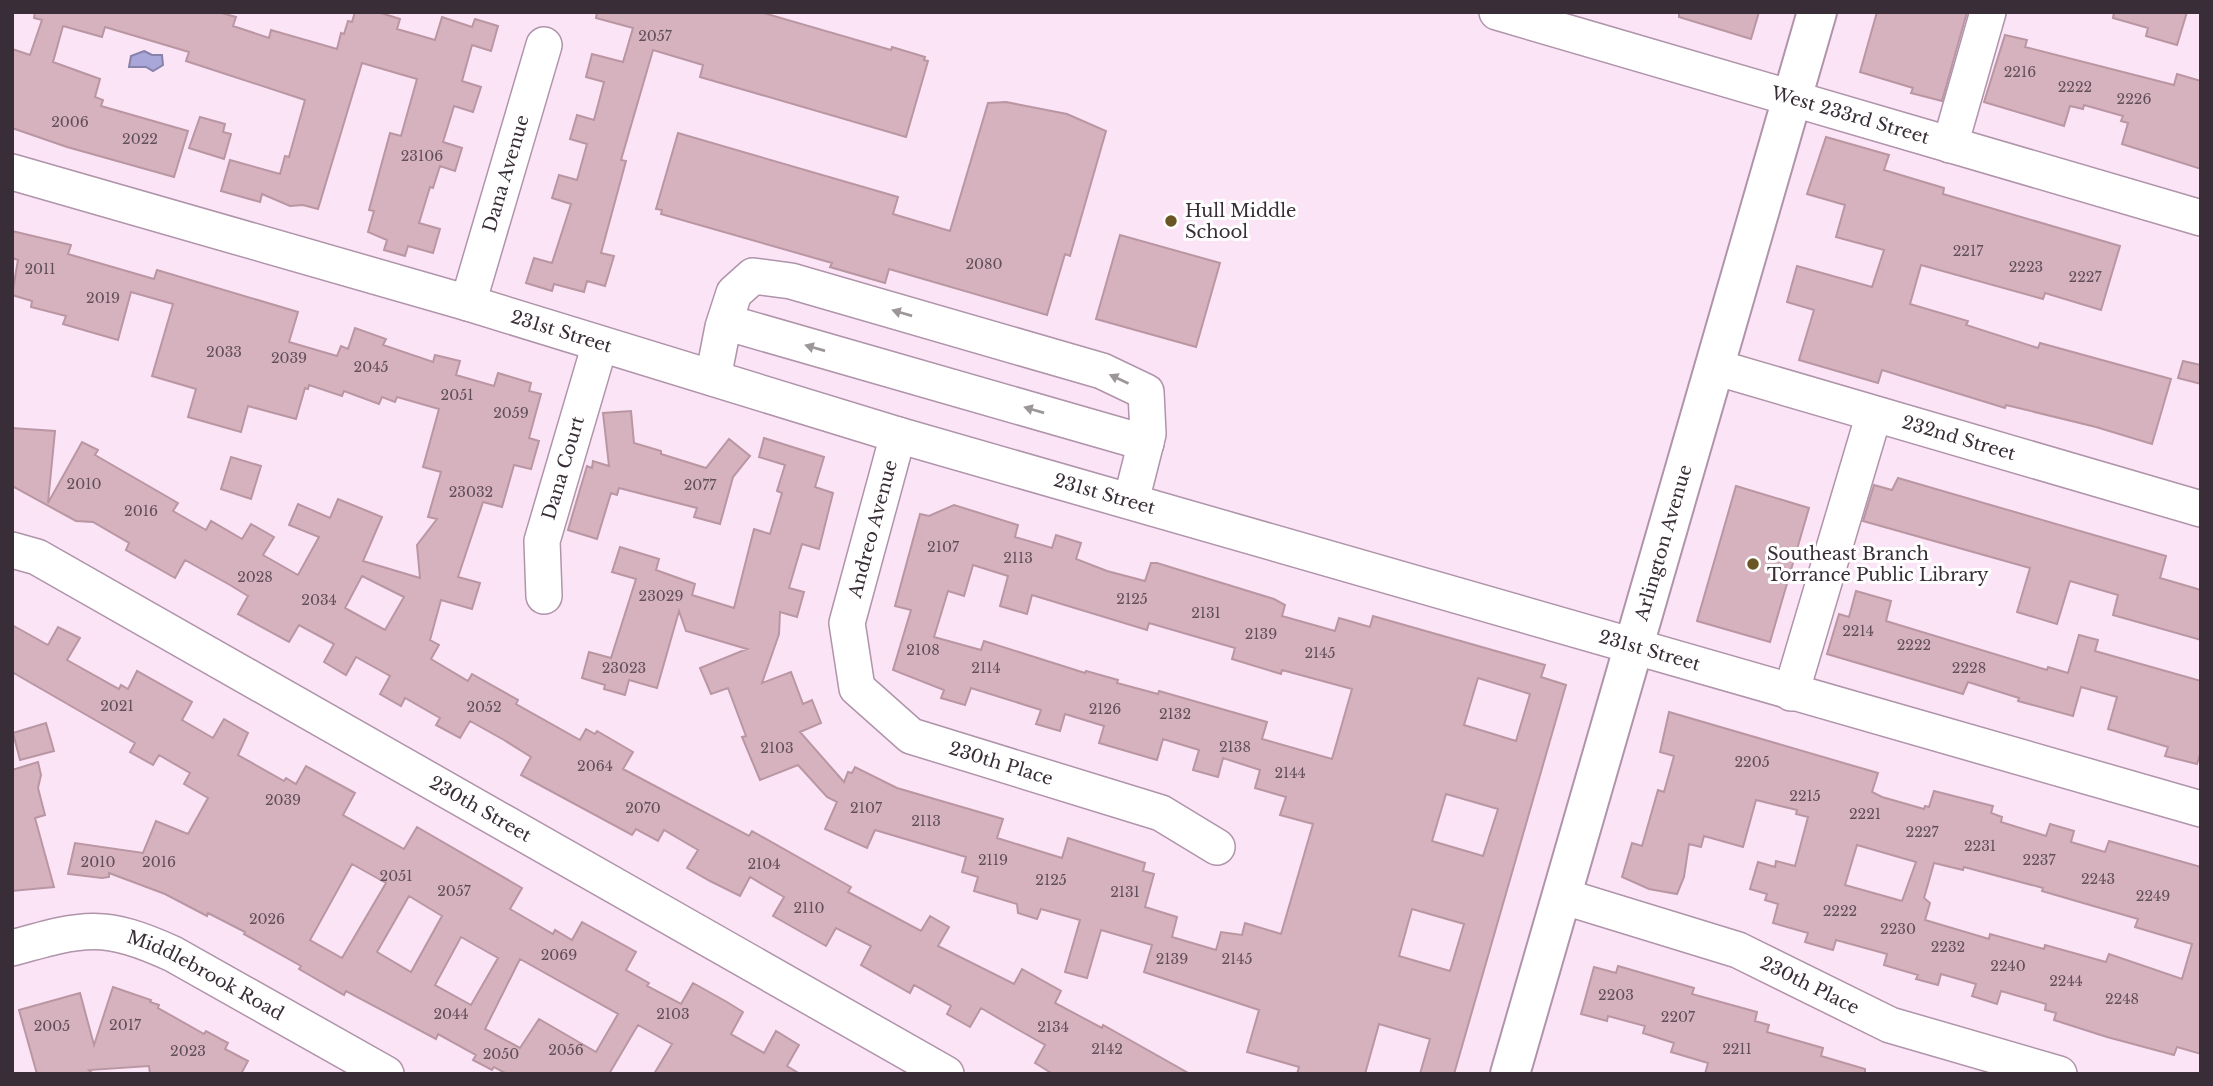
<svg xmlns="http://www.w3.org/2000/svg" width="2213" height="1086" viewBox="0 0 2213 1086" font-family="'Libre Baskerville',serif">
	<rect width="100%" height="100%" fill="#fce4f7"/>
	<path fill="#a9a6da" stroke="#8782a9" stroke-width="2" d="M144 51 152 55H162L163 65 153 71 146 67H129L131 56Z"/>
	<path fill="#d6b2be" stroke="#b996a2" stroke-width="2" fill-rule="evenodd" d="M35 12H218L236 17 233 26 269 38 271 30 337 49 341 33 344 34 348 21 352 22 355 12H378L400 19 397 29 435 40 442 17 472 27 475 19 498 26 491 51 472 45 462 81 481 87 473 112 454 106 443 142 462 148 455 171 440 166 433 188 430 187 419 223 440 229 433 253 408 246 405 256 384 250 387 240 368 232 374 211 369 210 390 133 401 136 417 79 362 63 318 209 303 205 290 206 262 194 260 202 221 191 230 160 280 174 285 156 289 157 305 100 186 61 189 52 105 27 102 37 63 26 53 62 100 79 95 97 103 100 101 106 188 131 174 177 67 147 12 128V49L30 55 42 20 34 18Z
		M597 12H760L891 50 892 47 925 57 924 60 928 61 906 137 700 77 703 65 653 50 621 160 626 161 601 253 614 256 605 286 587 281 584 292 554 284 552 291 526 283 534 258 552 263 571 204 552 198 559 175 577 180 587 144 570 139 577 115 594 120 604 82 586 77 592 54 623 62 633 28 596 18Z
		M1679 12H1759L1751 39 1679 17Z
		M1877 12H1967L1942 101 1911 93 1913 88 1860 72Z
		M2114 12H2187L2177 45 2146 36 2148 28 2113 18Z
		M2005 35 2027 40 2025 47 2174 85 2177 74 2201 81V169L2122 144 2128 123 2121 121 2123 116 2084 105 2083 109 2070 106 2064 126 1984 102Z
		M1006 102 1067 114 1106 131 1070 256 1065 254 1047 315 889 269 885 283 830 267 832 263 661 214 662 210 656 209 678 133 898 197 893 214 950 231 988 103Z
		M200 117 225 124 223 132 231 134 224 159 189 148Z
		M1826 137 1889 155 1884 170 1944 188 1943 194 2120 246 2101 310 2045 293 2043 299 1921 265 1910 304 1968 321 1966 325 2038 348 2040 343 2171 379 2152 444 2096 427 2006 405 2005 408 1882 370 1878 383 1799 360 1814 310 1787 302 1797 266 1872 287 1884 250 1836 237 1845 205 1807 194Z
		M12 231 71 245 68 254 154 279 157 270 298 312 289 342 337 356 341 346 348 349 355 328 386 339 383 345 433 362 435 355 460 361 456 375 494 386 498 373 531 383 529 391 541 394 529 438 539 441 531 469 514 465 502 507 483 502 458 577 480 583 472 609 441 600 430 640 439 645 431 659 468 681 472 674 518 700 516 704 580 740 586 729 595 734 597 731 633 752 623 769 749 836 752 831 851 887 848 892 921 931 930 916 949 927 938 946 1014 984 1022 969 1061 991 1055 1003 1102 1028 1103 1025 1190 1074H1053L1035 1063 1045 1045 1017 1029 981 1008 970 1027 947 1014 951 1006 914 985 910 993 861 965 871 946 836 928 826 946 773 916 784 897 750 877 740 896 710 881 687 868 698 850 664 830 658 841 636 829 632 835 521 775 531 757 504 740 470 721 460 738 436 725 440 718 405 698 401 706 380 694 390 676 356 657 346 675 324 662 334 644 299 625 289 642 238 614 248 596 230 585 185 560 175 578 126 550 129 543 93 522 76 521 12 486V428L55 431 48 503 82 442 98 450 95 455 178 503 173 511 206 530 211 521 242 539 251 524 274 537 263 555 298 575 319 537 289 525 298 504 330 518 338 499 382 517 363 561 420 578 417 545 437 519 428 517 441 472 423 467 439 409 397 397 395 402 382 397 379 404 344 391 342 396 309 385 308 389 305 388 296 419 248 406 241 432 188 417 196 389 152 376 173 304 131 292 118 340 63 324 66 316 31 307 32 301 12 295 18 260 12 258ZM362 576 404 597 385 630 345 608Z
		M1120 235 1220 263 1196 347 1096 319Z
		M2183 361 2201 365V384L2178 378Z
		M631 411 634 443 661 451V454L706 468 729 439 750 456 733 477 720 524 694 517 697 508 619 488 617 495 611 493 597 539 568 530 587 466 592 468 593 461 609 466 603 413Z
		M764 438 824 457 815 487 833 493 819 549 802 544 789 588 804 592 797 617 780 612 779 634 762 683 791 672 803 704 812 700 821 723 800 732 844 782 848 772 852 773 855 767 897 788 1003 819 997 838 1062 858 1068 838 1145 863 1143 871 1154 874 1145 907 1177 917 1172 937 1216 950 1221 932 1242 935 1245 923 1281 934 1313 824 1280 815 1286 797 1255 788 1260 770 1223 758 1218 777 1193 770 1199 750 1163 739 1157 760 1099 743 1104 726 1065 714 1060 731 1036 724 1041 710 971 688 965 705 941 698 944 690 893 670 911 610 895 606 920 514 929 516 954 505 1018 525 1015 537 1052 548 1056 535 1081 543 1076 559 1107 571 1145 581 1151 563H1157L1274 599 1285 605 1282 616 1335 631 1339 618 1370 627 1373 616 1545 665 1541 677 1566 685 1454 1074H1420L1430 1039 1379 1024 1365 1074H1297L1299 1067 1247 1052 1259 1010 1144 972 1152 945 1101 930 1087 978 1065 972 1080 920 1041 909 1037 919 1018 913 1017 904 974 891 978 877 962 872 966 857 875 830 867 848 825 829 837 802 827 797 798 765 760 780 742 737 746 736 728 688 711 694 700 668 747 649 686 631 679 611 657 688 629 680 625 695 604 689 605 685 582 678 589 652 611 658 636 579 612 572 620 547 659 559 656 570 695 584 692 595 734 608 754 529 770 534 782 493 777 491 785 465 759 457ZM973 565 1008 576 1000 606 1027 614 1032 595 1147 630 1149 623 1235 648 1232 659 1281 674 1282 670 1352 689 1332 759 1262 739 1267 722 1159 691 1158 694 1117 683 1118 680 1086 671 1085 673 984 641 981 650 934 637 948 591 964 596ZM1478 678 1530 694 1516 741 1464 725ZM1446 794 1498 809 1483 856 1432 841ZM1412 909 1464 924 1450 971 1399 956Z
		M231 457 261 466 251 499 221 489Z
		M1898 478 2166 556 2160 578 2201 590V640L2113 615 2118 595 2070 581 2057 624 2017 612 2030 568 1863 521 1874 485 1892 490Z
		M1736 486 1809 508 1770 642 1697 621Z
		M1856 591 1891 601 1886 621 2047 670 2048 667 2068 673 2079 635 2098 640 2095 651 2201 681V751L2197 764 2165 756 2168 747 2108 729 2117 697 2081 687 2073 716 2018 701 2019 698 1968 682 1963 694 1827 654 1839 614 1849 617Z
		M12 625 48 645 58 627 80 638 67 660 119 689 121 685 128 689 137 671 192 702 182 720 213 738 224 719 248 733 238 755 284 781 286 778 296 784 306 766 355 793 343 815 404 849 417 827 522 888 510 909 553 934 555 930 572 940 582 922 636 952 626 970 649 983 647 986 681 1004 693 983 727 1002 743 1012 731 1034 764 1053 776 1031 799 1045 787 1066 800 1074H654L672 1044 638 1025 609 1074H507L494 1067 492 1070 473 1060 476 1055 438 1034 436 1039 346 991 344 995 299 969 301 966 244 934 245 932 208 913 207 916 165 894 109 873V877L102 878 68 874 75 843 143 853 156 821 188 834 208 798 184 784 190 773 159 755 153 765 130 752 135 743 12 672ZM352 864 386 883 342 958 310 940ZM409 896 442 916 411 972 377 952ZM461 937 498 958 471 1005 435 985ZM520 959 618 1014 596 1052 539 1019 520 1048 485 1029Z
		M1669 712 1878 773 1872 792 1882 797 1924 809 1925 806 1929 807 1934 791 1993 806 1991 813 2002 817 2001 822 2046 836 2050 824 2074 831 2071 842 2105 852 2109 841 2201 867V1054L2177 1047 2174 1055 2107 1037 2054 1020 2056 1013 2045 1010 2046 1004 2001 991 1997 1004 1972 996 1976 984 1941 974 1938 985 1916 979 1918 975 1884 965 1887 954 1836 940 1833 950 1829 949 1805 942 1808 933 1773 923 1778 904 1765 900 1767 894 1750 889 1758 862 1775 867 1776 861 1795 866 1808 817 1796 814 1797 810 1756 800 1743 847 1704 836 1701 847 1689 844 1684 877 1677 894 1649 889 1622 877 1632 843 1642 846 1658 790 1664 792 1674 756 1660 752ZM1857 845 1916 862 1902 901 1845 885ZM1934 863 1963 870 1964 867 2043 888 2042 891 2138 919 2135 927 2192 944 2182 979 2109 954 2106 962 2045 945 2044 949 1990 934 1989 939 1925 920 1930 903 1924 898Z
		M46 723 54 751 20 760 13 733Z
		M38 762 41 775 38 788 45 815 35 818 54 887 12 891V770Z
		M1618 966 1694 988 1692 994 1757 1012 1755 1021 1769 1025 1767 1032 1823 1048 1821 1056 1865 1069V1074H1705L1708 1063 1671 1052 1674 1043 1643 1033 1645 1026 1608 1016 1607 1021 1581 1014 1594 967 1616 973Z
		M113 987 151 1000 150 1002 159 1005 158 1008 204 1034 206 1031 228 1043 225 1049 248 1061 241 1074H150L149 1066 89 1070 93 1074H37L19 1010 80 993 94 1045Z"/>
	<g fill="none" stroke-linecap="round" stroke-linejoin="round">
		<defs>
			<g id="minor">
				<path id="s1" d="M1497 12 2201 218"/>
				<path d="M1950 145 1988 12"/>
				<path id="s2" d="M12 172 468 303 898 435 2201 809"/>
				<path id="s3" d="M468 303 544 45"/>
				<path d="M725 322 1146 443"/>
				<path id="s4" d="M1715 367 2201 509"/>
				<path d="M713 378 723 327 734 293 753 276 791 281 1102 371 1146 392 1148 434 1131 501"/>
				<path id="s5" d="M898 435 847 623 857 688 911 736 1161 813 1217 847"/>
				<path id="s6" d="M12 550 37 557 946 1074"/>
				<path id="s7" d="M544 596 542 541 600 344"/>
				<path d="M1791 693 1874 414"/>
				<path id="s8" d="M1562 896 1738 950 1890 1025 2059 1074"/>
				<path id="s9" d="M12 948C84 928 103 922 173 954L386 1074"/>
			</g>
			<g id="major">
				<path id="s10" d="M1510 1074 1817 12"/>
			</g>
		</defs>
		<use href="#minor" stroke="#af94aa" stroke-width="38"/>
		<use href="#major" stroke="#af94aa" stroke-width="42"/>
		<use href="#minor" stroke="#fff" stroke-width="35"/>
		<use href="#major" stroke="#fff" stroke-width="38"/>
	</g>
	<defs><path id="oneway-solid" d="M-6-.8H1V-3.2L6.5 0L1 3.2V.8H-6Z" transform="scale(1.75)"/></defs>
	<g fill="#9c969b">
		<use href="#oneway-solid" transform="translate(902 313) rotate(-164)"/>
		<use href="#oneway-solid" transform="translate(815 348) rotate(-164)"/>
		<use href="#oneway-solid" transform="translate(1119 379) rotate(-155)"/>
		<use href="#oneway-solid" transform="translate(1034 410) rotate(-164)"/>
	</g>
	<g fill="#6a5524" stroke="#fff" stroke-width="2.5">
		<circle cx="1171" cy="221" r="7"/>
		<circle cx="1753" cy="564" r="7"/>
	</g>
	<g text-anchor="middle" stroke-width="6" stroke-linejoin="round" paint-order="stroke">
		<g font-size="14" fill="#604f59">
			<text x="655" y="41">2057</text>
			<text x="2020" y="77">2216</text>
			<text x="2075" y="92">2222</text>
			<text x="2134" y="104">2226</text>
			<text x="70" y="127">2006</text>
			<text x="140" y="144">2022</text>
			<text x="422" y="161">23106</text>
			<text x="1968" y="256">2217</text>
			<text x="984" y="269">2080</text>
			<text x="2026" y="272">2223</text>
			<text x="40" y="274">2011</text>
			<text x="2085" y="282">2227</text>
			<text x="103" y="303">2019</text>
			<text x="224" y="357">2033</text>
			<text x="289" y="363">2039</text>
			<text x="371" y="372">2045</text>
			<text x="457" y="400">2051</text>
			<text x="511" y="418">2059</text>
			<text x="84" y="489">2010</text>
			<text x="700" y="490">2077</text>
			<text x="471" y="497">23032</text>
			<text x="141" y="516">2016</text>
			<text x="943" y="552">2107</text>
			<text x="1018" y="563">2113</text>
			<text x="255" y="582">2028</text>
			<text x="661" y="601">23029</text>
			<text x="1132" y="604">2125</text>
			<text x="319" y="605">2034</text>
			<text x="1206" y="618">2131</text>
			<text x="1858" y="636">2214</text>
			<text x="1261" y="639">2139</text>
			<text x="1914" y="650">2222</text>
			<text x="923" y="655">2108</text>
			<text x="1320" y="658">2145</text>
			<text x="624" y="673">23023</text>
			<text x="986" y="673">2114</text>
			<text x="1969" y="673">2228</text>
			<text x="117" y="711">2021</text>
			<text x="484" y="712">2052</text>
			<text x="1105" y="714">2126</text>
			<text x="1175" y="719">2132</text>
			<text x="1235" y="752">2138</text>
			<text x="777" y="753">2103</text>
			<text x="1752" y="767">2205</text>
			<text x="595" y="771">2064</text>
			<text x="1290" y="778">2144</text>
			<text x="1805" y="801">2215</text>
			<text x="283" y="805">2039</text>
			<text x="643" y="813">2070</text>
			<text x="866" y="813">2107</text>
			<text x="1865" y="819">2221</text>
			<text x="926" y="826">2113</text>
			<text x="1922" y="837">2227</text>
			<text x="1980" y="851">2231</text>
			<text x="993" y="865">2119</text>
			<text x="2039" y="865">2237</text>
			<text x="98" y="867">2010</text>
			<text x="159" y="867">2016</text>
			<text x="764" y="869">2104</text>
			<text x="396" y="881">2051</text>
			<text x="2098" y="884">2243</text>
			<text x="1051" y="885">2125</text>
			<text x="454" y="896">2057</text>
			<text x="1125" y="897">2131</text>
			<text x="2153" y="901">2249</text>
			<text x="809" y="913">2110</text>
			<text x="1840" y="916">2222</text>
			<text x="267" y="924">2026</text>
			<text x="1898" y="934">2230</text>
			<text x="1948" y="952">2232</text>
			<text x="559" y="960">2069</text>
			<text x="1172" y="964">2139</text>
			<text x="1237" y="964">2145</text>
			<text x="2008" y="971">2240</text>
			<text x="2066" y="986">2244</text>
			<text x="1616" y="1000">2203</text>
			<text x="2122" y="1004">2248</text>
			<text x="451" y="1019">2044</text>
			<text x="673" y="1019">2103</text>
			<text x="1678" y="1022">2207</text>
			<text x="125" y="1030">2017</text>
			<text x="52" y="1031">2005</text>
			<text x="1053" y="1032">2134</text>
			<text x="1107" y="1054">2142</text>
			<text x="1737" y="1054">2211</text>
			<text x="566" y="1055">2056</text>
			<text x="188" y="1056">2023</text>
			<text x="501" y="1059">2050</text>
		</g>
		<g font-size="18" fill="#392e37" stroke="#fff">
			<text dy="6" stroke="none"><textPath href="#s1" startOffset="368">West 233rd Street</textPath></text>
			<text dy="6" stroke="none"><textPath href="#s3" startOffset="135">Dana Avenue</textPath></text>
			<text dy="6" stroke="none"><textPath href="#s2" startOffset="572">231st Street</textPath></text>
			<text dy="6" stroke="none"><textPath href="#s4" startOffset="254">232nd Street</textPath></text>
			<text dy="6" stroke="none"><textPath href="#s7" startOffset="131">Dana Court</textPath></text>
			<text dy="6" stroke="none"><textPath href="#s2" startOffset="1139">231st Street</textPath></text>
			<text transform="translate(873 529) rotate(-75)" y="6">Andreo Avenue</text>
			<text dy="6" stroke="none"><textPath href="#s10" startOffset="553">Arlington Avenue</textPath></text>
			<text dy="6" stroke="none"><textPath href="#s2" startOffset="1706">231st Street</textPath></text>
			<text dy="6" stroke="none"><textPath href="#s5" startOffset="427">230th Place</textPath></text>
			<text dy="6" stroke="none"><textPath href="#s6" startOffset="536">230th Street</textPath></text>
			<text dy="6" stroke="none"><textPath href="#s9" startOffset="205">Middlebrook Road</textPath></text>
			<text dy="6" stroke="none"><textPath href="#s8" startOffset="264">230th Place</textPath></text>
		</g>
		<g font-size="18" fill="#392e37" stroke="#fff" text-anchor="start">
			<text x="1185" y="217">Hull Middle<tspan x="1185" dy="21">School</tspan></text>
			<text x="1767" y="560">Southeast Branch<tspan x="1767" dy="21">Torrance Public Library</tspan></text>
		</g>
	</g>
	<rect width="2213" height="1086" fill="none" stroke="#392e37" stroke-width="28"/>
</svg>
